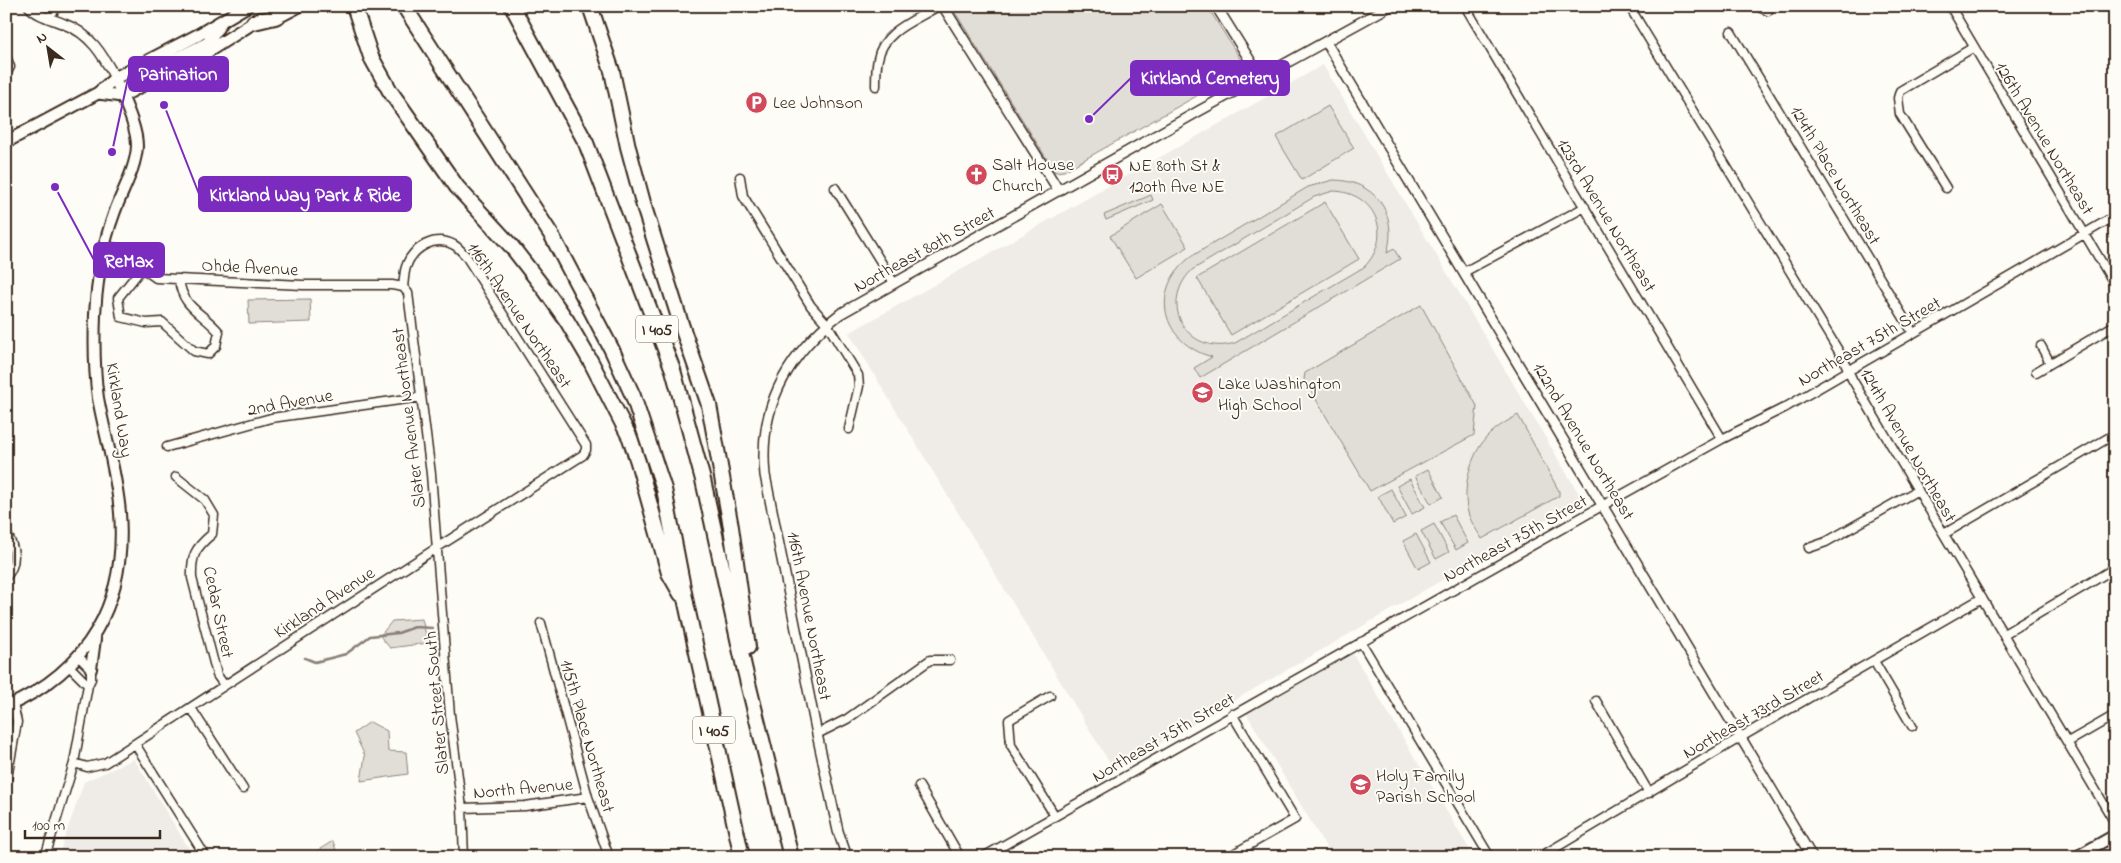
<svg xmlns="http://www.w3.org/2000/svg" width="2121" height="863" viewBox="0 0 2121 863" font-family="'Indie Flower',sans-serif">
	<rect width="100%" height="100%" fill="#fdfcf7"/>
	<filter id="ink" filterUnits="userSpaceOnUse"><feTurbulence type="fractalNoise" baseFrequency=".02" numOctaves="2"/><feDisplacementMap in="SourceGraphic" scale="10" xChannelSelector="R" yChannelSelector="G"/><feConvolveMatrix kernelMatrix="1 2 1 2 8 2 1 2 1" color-interpolation-filters="sRGB"/></filter>
	<g filter="url(#ink)">
		<path fill="#efece7" d="M1323 65 1582 499 1114 770 849 333Z
			M1353 654 1474 857H1332L1246 713Z
			M134 759 194 857H58L84 782Z"/>
		<path fill="#e1ded7" stroke="#8e847a" fill-rule="evenodd" d="M951 6H1207L1246 68 1064 171 1055 172Z
			M1328 106 1354 148 1302 180 1276 137Z
			M1333 180C1374 180 1399 213 1387 253L1394 249 1400 259 1200 378 1194 368 1212 357C1161 343 1148 288 1192 256L1308 187ZM1333 191C1376 192 1394 237 1364 267L1235 343C1188 357 1157 305 1192 270L1314 197Z
			M1151 195 1153 200 1106 220 1104 215Z
			M1325 202 1359 259 1231 335 1197 278Z
			M1162 204 1188 247 1136 278 1110 236Z
			M310 299 311 322 249 324 248 300Z
			M1421 305 1477 406 1474 435 1370 491 1304 379 1305 373Z
			M1518 415 1559 491V496L1482 539C1476 529 1469 520 1467 508 1463 485 1471 455 1486 438 1495 428 1507 421 1518 415Z
			M1428 469 1443 497 1431 504 1415 476Z
			M1410 479 1425 507 1412 514 1397 486Z
			M1391 489 1406 517 1393 524 1378 496Z
			M1453 515 1468 543 1456 550 1440 522Z
			M1434 524 1449 552 1436 559 1421 531Z
			M1416 534 1431 562 1418 569 1403 541Z
			M422 619 428 643 390 648 380 636 392 621Z
			M370 722 387 731 388 751 406 752 408 774 361 781 365 756 354 733Z
			M333 841 338 857H307Z"/>
		<g fill="none" stroke-linecap="round" stroke-linejoin="round">
			<path stroke="#887d74" stroke-width="2.5" d="M305 658 315 662 346 654 370 636 398 633 415 627 432 628
				M356 857 365 855"/>
			<defs>
				<path id="minor" d="M1465 6 1722 439
					M1629 6 1844 360 1852 379 2115 823
					M1756 6 1768 11
					M1950 6 2115 285
					M48 18 58 6
					M1731 32 1913 333
					M6 56 10 67 6 74
					M876 86C876 77 876 68 878 59 883 30 917 20 938 6
					M740 177 743 196 811 306 827 324 858 375 859 386 849 429
					M835 188 894 283
					M1946 188 1900 114 1898 98 1900 91 1974 47
					M104 246 121 249 142 268 156 278 303 285H392L403 287
					M142 268 118 298 121 317 146 323 162 322 194 351 208 354 216 346 219 332C202 312 182 308 179 279
					M1464 272 1585 207
					M403 287 408 293 431 474 450 715 462 808 464 857
					M2041 346 2050 363
					M2036 372 2115 325
					M167 447 271 418 421 397
					M176 477 205 500 214 515 212 534C195 548 191 556 192 578L217 675 224 685
					M6 533C15 547 18 563 6 577
					M1944 534 2115 434
					M1809 548 1826 542 1918 490
					M541 623 588 797 609 857
					M2004 634 2115 568
					M1361 642 1490 857
					M1874 661 1912 726
					M69 666 88 685
					M1050 696 1009 720 1011 745 1055 816
					M1596 701 1649 793
					M191 708 243 789
					M817 734 847 719 930 660H950
					M2068 742 2115 715
					M135 744 206 857
					M74 763 87 767 105 763 438 547 583 455 586 450V445L466 256C462 252 458 247 454 245 435 234 412 248 406 267 404 273 404 280 403 287
					M6 784 17 722 13 704
					M919 786 960 857
					M462 808 525 806 588 797
					M45 857 74 763 88 685 91 679V669L79 657
					M983 857 1591 512 1722 439 1786 407 2115 216
					M1228 857 1295 819 1232 714
					M1540 857 1741 737 1982 598"/>
				<path id="tertiary" d="M29 6C37 16 53 19 64 24 90 33 103 55 115 78
					M943 6 1059 191
					M1216 6 1261 78
					M1326 42 1812 857
					M847 857 838 831 817 734 765 475C758 407 787 355 840 314L1199 111 1390 6"/>
				<path id="secondary" d="M91 669 95 639
					M6 707C89 670 127 603 120 513 117 474 105 436 98 398 94 370 94 342 95 314 97 280 102 246 114 214 121 193 136 169 137 146 137 126 122 97 115 78
					M2076 857 2115 835"/>
				<path id="primary" d="M98 93 122 96 207 52 261 18
					M123 95 128 86 136 79 208 43 220 24
					M6 142 98 93 115 78 198 35 247 6"/>
				<path id="motorway" d="M354 6 371 57 390 91 457 187 512 247 546 291 567 321 591 362 630 438 638 462 669 573 681 594
					M404 6 552 236 612 350 633 396 664 489 686 603 742 857
					M512 6 586 143 673 370 703 480 745 671 791 857
					M590 6 612 71 628 147 645 210 682 327 709 405 731 527 748 647
					M254 22 275 17 296 6"/>
			</defs>
			<use href="#minor" stroke="#3b2a1e" stroke-width="11"/>
			<use href="#tertiary" stroke="#3b2a1e" stroke-width="12"/>
			<use href="#secondary" stroke="#3b2a1e" stroke-width="14"/>
			<use href="#primary" stroke="#3b2a1e" stroke-width="15"/>
			<use href="#motorway" stroke="#3b2a1e" stroke-width="18"/>
			<use href="#minor" stroke="#fdfcf7" stroke-width="8"/>
			<use href="#tertiary" stroke="#fdfcf7" stroke-width="9"/>
			<use href="#secondary" stroke="#fdfcf7" stroke-width="10"/>
			<use href="#primary" stroke="#fdfcf7" stroke-width="11"/>
			<use href="#motorway" stroke="#fdfcf7" stroke-width="14"/>
		</g>
	</g>
	<defs>
		<symbol id="parking-disc" viewBox="-11 -11 22 22"><circle r="9.5" fill="#d1495b" stroke="#fdfcf7"/><path d="M-3.5-5.5H1a3.5 3.5 0 0 1 0 7H-1V5.5H-3.5ZM-1-3.4V-.6H.8a1.4 1.4 0 0 0 0-2.8Z" fill="#fff"/></symbol>
		<symbol id="church-disc" viewBox="-11 -11 22 22"><circle r="9.5" fill="#d1495b" stroke="#fdfcf7"/><path d="M-1.2-6h2.4v3.5h3.3v2.4h-3.3V6h-2.4V-.1h-3.3v-2.4h3.3Z" fill="#fff"/></symbol>
		<symbol id="bus-disc" viewBox="-11 -11 22 22"><circle r="9.5" fill="#d1495b" stroke="#fdfcf7"/><path d="M-5-6H5V4H4V6H2V4H-2V6H-4V4H-5ZM-3.5-4V0h7V-4ZM-3.5 1.2v1.5H-2V1.2ZM2 1.2v1.5H3.5V1.2Z" fill="#fff"/></symbol>
		<symbol id="school-disc" viewBox="-11 -11 22 22"><circle r="9.5" fill="#d1495b" stroke="#fdfcf7"/><path d="M0-5L7-2L0 1L-7-2ZM-4 1L0 2.5L4 1V4Q0 6-4 4Z" fill="#fff"/></symbol>
	</defs>
	<g fill-rule="evenodd">
		<use href="#parking-disc" x="744" y="90" width="25" height="25"/>
		<use href="#church-disc" x="964" y="162" width="25" height="25"/>
		<use href="#bus-disc" x="1100" y="162" width="25" height="25"/>
		<use href="#school-disc" x="1190" y="380" width="25" height="25"/>
		<use href="#school-disc" x="1348" y="772" width="25" height="25"/>
	</g>
	<g text-anchor="middle" stroke-width="4" stroke-linejoin="round" paint-order="stroke">
		<g fill="#fdfcf7" stroke="#75695f" stroke-width="1">
			<rect x="636" y="315.5" width="42" height="27" rx="4"/>
			<rect x="693" y="716.5" width="42" height="27" rx="4"/>
		</g>
		<g font-size="16" font-weight="bold" fill="#3b2a1e">
			<text x="657" y="335">I 405</text>
			<text x="714" y="736">I 405</text>
		</g>
		<g font-size="18" fill="#3b2a1e" stroke="#fdfcf7" text-anchor="start">
			<text x="773" y="108">Lee Johnson</text>
			<text x="992" y="170">Salt House<tspan x="992" dy="21">Church</tspan></text>
			<text x="1129" y="171">NE 80th St &amp;<tspan x="1129" dy="21">120th Ave NE</tspan></text>
			<text x="1218" y="389">Lake Washington<tspan x="1218" dy="21">High School</tspan></text>
			<text x="1376" y="781">Holy Family<tspan x="1376" dy="21">Parish School</tspan></text>
		</g>
		<g font-size="18" fill="#3b2a1e" stroke="#fdfcf7">
			<text transform="translate(2045 138) rotate(59)" y="6">126th Avenue Northeast</text>
			<text transform="translate(1836 175) rotate(59)" y="6">124th Place Northeast</text>
			<text transform="translate(1607 215) rotate(59)" y="6">123rd Avenue Northeast</text>
			<text transform="translate(924 249) rotate(-29)" y="6">Northeast 80th Street</text>
			<text transform="translate(250 267) rotate(3)" y="6">Ohde Avenue</text>
			<text transform="translate(520 315) rotate(56)" y="6">116th Avenue Northeast</text>
			<text transform="translate(1869 341) rotate(-30)" y="6">Northeast 75th Street</text>
			<text transform="translate(290 402) rotate(-10)" y="6">2nd Avenue</text>
			<text transform="translate(120 410) rotate(81)" y="6">Kirkland Way</text>
			<text transform="translate(408 418) rotate(-97)" y="6">Slater Avenue Northeast</text>
			<text transform="translate(1584 441) rotate(59)" y="6">122nd Avenue Northeast</text>
			<text transform="translate(1909 445) rotate(60)" y="6">124th Avenue Northeast</text>
			<text transform="translate(1515 538) rotate(-29)" y="6">Northeast 75th Street</text>
			<text transform="translate(324 602) rotate(-33)" y="6">Kirkland Avenue</text>
			<text transform="translate(219 612) rotate(78)" y="6">Cedar Street</text>
			<text transform="translate(810 616) rotate(79)" y="6">116th Avenue Northeast</text>
			<text transform="translate(436 703) rotate(-95)" y="6">Slater Street South</text>
			<text transform="translate(1753 714) rotate(-30)" y="6">Northeast 73rd Street</text>
			<text transform="translate(588 736) rotate(74)" y="6">115th Place Northeast</text>
			<text transform="translate(1163 737) rotate(-30)" y="6">Northeast 75th Street</text>
			<text transform="translate(523 788) rotate(-5)" y="6">North Avenue</text>
		</g>
	</g>
	<path fill="none" stroke="#7b2cbf" stroke-width="2" d="M112 152L129 74M1089 119L1131 78M164 105L199 194M55 187L94 260"/>
	<g fill="#7b2cbf" stroke="#fdfcf7" stroke-width="2">
		<circle cx="112" cy="152" r="5"/>
		<circle cx="1089" cy="119" r="5"/>
		<circle cx="164" cy="105" r="5"/>
		<circle cx="55" cy="187" r="5"/>
	</g>
	<g fill="#7b2cbf" stroke="#7b2cbf" stroke-width="2">
		<rect x="129" y="57" width="99" height="34" rx="5"/>
		<rect x="1131" y="61" width="158" height="34" rx="5"/>
		<rect x="199" y="177" width="212" height="34" rx="5"/>
		<rect x="94" y="243" width="70" height="34" rx="5"/>
	</g>
	<g font-size="19" text-anchor="middle" font-weight="bold" fill="#fff">
		<text x="178" y="80">Patination</text>
		<text x="1210" y="84">Kirkland Cemetery</text>
		<text x="305" y="201">Kirkland Way Park &amp; Ride</text>
		<text x="129" y="267">ReMax</text>
	</g>
	<rect width="2121" height="863" fill="none" stroke="#fdfcf7" stroke-width="25"/>
	<rect x="12" y="12" width="2096" height="838" fill="none" stroke="#3b2a1e" stroke-width="2" filter="url(#ink)"/>
	<g transform="translate(48 48) rotate(329)" stroke="#fdfcf7" stroke-width="4" paint-order="stroke">
	<path d="M0-4L9 19L0 12L-9 19Z" fill="#3b2a1e"/>
	<text y="-8" font-size="14" font-weight="bold" text-anchor="middle" fill="#3b2a1e">N</text>
	</g>
	<path d="M25 830v8h135v-8" fill="none" stroke="#3b2a1e" stroke-width="2.5"/>
	<text x="32" y="830" font-size="15" fill="#3b2a1e" stroke="#fdfcf7" stroke-width="4" paint-order="stroke">100 m</text>
</svg>
